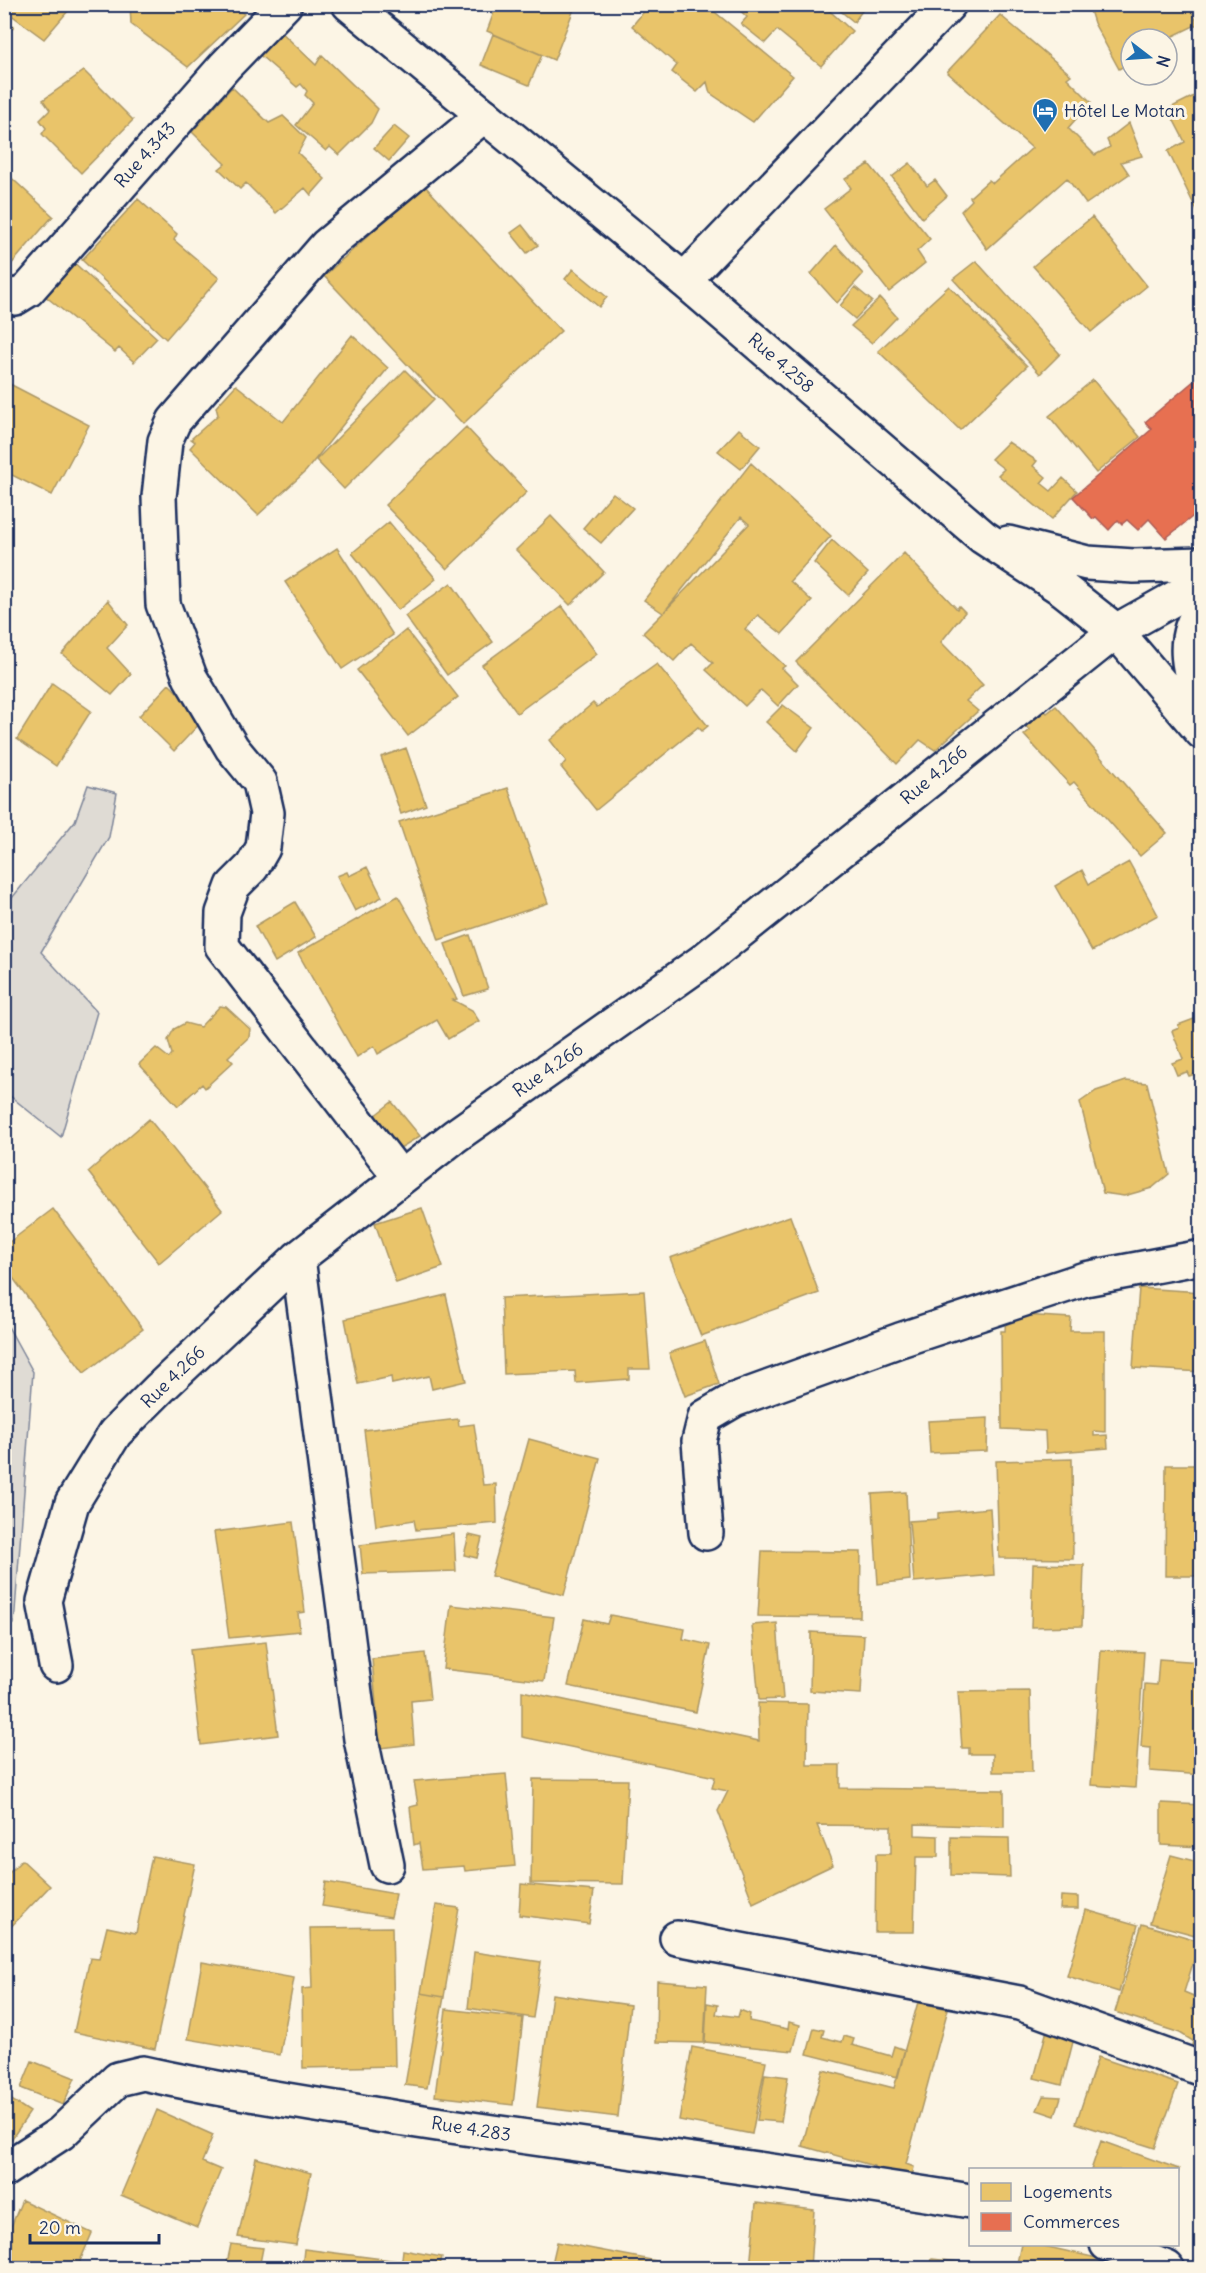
<svg xmlns="http://www.w3.org/2000/svg" width="1206" height="2273" viewBox="0 0 1206 2273" font-family="Delius,sans-serif">
	<rect width="100%" height="100%" fill="#fcf5e5"/>
	<filter id="ink" filterUnits="userSpaceOnUse"><feTurbulence type="fractalNoise" baseFrequency=".0167" numOctaves="2"/><feDisplacementMap in="SourceGraphic" scale="12" xChannelSelector="R" yChannelSelector="G"/><feConvolveMatrix kernelMatrix="1 2 1 2 8 2 1 2 1" color-interpolation-filters="sRGB"/></filter>
	<g filter="url(#ink)">
		<path fill="#dfdbd4" stroke="#7d8599" stroke-width="1.5" d="M88 785 117 793 109 837 41 952 97 1012 61 1137 10 1096 5 1110V912L7 904 75 821Z
			M5 1321 33 1372 14 1624 5 1626Z"/>
		<path fill="#e9c46a" stroke="#ab9766" stroke-width="1.5" fill-rule="evenodd" d="M15 4H74L44 39 10 14Z
			M130 4H233L244 14 188 67 131 24Z
			M497 4H576L554 60 487 31Z
			M650 4H705L793 76 753 122 710 93 707 82 697 92 672 72 677 65 632 26Z
			M733 4H822L852 31 821 66 777 30 765 43 741 24 747 17Z
			M832 4H867L854 22Z
			M1088 4H1188L1198 24 1167 39H1131V62L1119 69 1094 23Z
			M1000 15 1071 75 1067 78 1091 102 1068 128 1095 155 1110 147 1107 140 1129 123 1142 156 1121 162 1129 174 1086 204 1067 178 987 249 961 211 972 200 970 197 989 180 993 183 1032 148 947 72Z
			M4 18 14 26 4 38Z
			M277 28 316 65 322 55 378 109 371 123 339 155 330 147 326 151 296 125 313 103 305 95 307 91 301 84 297 87 255 51Z
			M493 34 542 55 529 85 481 65Z
			M84 71 133 120 81 173 42 134 46 128 40 120 50 110 43 100Z
			M232 87 269 123 283 116 306 138 298 153 325 179 311 195 305 188 276 213 246 183 240 189 219 169 225 164 192 132Z
			M1202 92V208L1197 211 1168 151 1185 142 1168 109Z
			M394 126 409 138 389 161 374 148Z
			M910 163 927 186 935 180 947 196 922 218 892 177Z
			M869 164 930 239 917 251 925 263 889 292 824 209 851 188 845 179Z
			M4 171 53 216 8 268 4 266Z
			M424 185 561 331 463 424 324 276Z
			M138 199 177 234 174 240 219 278 166 339 82 260Z
			M1092 217 1147 286 1091 332 1033 266Z
			M522 225 538 245 527 253 511 233Z
			M836 245 863 274 837 303 811 274Z
			M70 259 157 338 134 362 119 348 115 352 40 292Z
			M976 261 1060 354 1040 374 953 279Z
			M573 269 607 297 599 307 565 279Z
			M949 286 1027 366 960 430 878 351Z
			M855 287 872 301 855 319 840 306Z
			M880 298 897 317 872 343 851 326Z
			M352 335 388 368 306 471 258 515 190 448 195 442 191 439 218 415 216 407 236 385 283 422Z
			M405 370 434 399 344 489 316 460Z
			M1093 380 1140 437 1096 473 1049 416Z
			M4 381 89 425 52 495 6 472 4 475Z
			M466 427 527 492 447 569 385 505Z
			M739 429 760 446 741 469 718 451Z
			M1008 442 1037 461 1033 466 1046 477 1041 483 1051 491 1063 478 1077 491 1052 519 998 475 1004 469 991 459Z
			M751 463 831 536 790 581 812 601 782 634 758 615 745 629 785 666 782 668 798 684 778 706 761 690 745 706 706 670 713 663 691 643 674 661 643 633 663 613 644 600ZM741 517 749 524 664 612Z
			M613 493 633 508 601 543 583 528Z
			M551 516 604 572 570 605 516 550Z
			M389 522 436 579 398 610 352 553Z
			M832 540 868 573 848 595 814 563Z
			M337 548 393 635 342 669 285 582Z
			M904 553 957 609 959 606 965 612 941 642 983 685 966 701 978 711 935 750 920 740 897 764 796 662Z
			M451 583 493 642 447 675 405 616Z
			M108 600 128 625 107 648 131 674 112 695 62 654Z
			M562 606 597 654 517 713 482 665Z
			M406 630 458 697 408 736 357 670Z
			M657 664 708 726 702 731 698 727 596 810 561 767 566 761 550 740 593 703 597 707Z
			M52 683 91 711 56 766 17 739Z
			M169 684 204 719 174 751 139 716Z
			M1038 704 1047 713 1056 706 1167 833 1140 856 1074 782 1070 785 1024 735 1030 730 1020 722Z
			M783 705 814 728 797 751 766 722Z
			M406 748 426 805 401 814 381 757Z
			M508 788 548 903 439 940 399 822Z
			M1129 862 1158 915 1092 951 1055 886 1082 870 1089 884Z
			M367 867 382 897 355 911 337 876 347 872 349 876Z
			M398 896 457 999 453 1000 472 1010 479 1021 448 1039 437 1020 378 1054 374 1046 357 1057 298 953Z
			M295 902 316 937 275 962 255 926Z
			M470 935 488 989 464 996 445 944Z
			M220 1006 226 1007 250 1029 249 1037 228 1057 233 1062 205 1088 202 1084 178 1106 139 1064 156 1048 169 1058 172 1054 168 1040 174 1029 185 1023 200 1027Z
			M1202 1016V1072L1189 1076 1187 1072 1177 1075 1172 1063 1183 1059 1172 1031 1179 1028 1178 1025Z
			M1126 1081 1147 1083 1169 1174 1152 1188 1124 1196 1103 1193 1080 1102 1096 1091Z
			M392 1102 420 1136 400 1148 374 1116Z
			M149 1119 222 1210 159 1263 88 1172Z
			M422 1208 443 1267 396 1283 375 1223Z
			M53 1209 143 1329 84 1373 4 1266V1246Z
			M790 1216 819 1293 701 1336 670 1258Z
			M1139 1288 1202 1292V1372L1133 1368Z
			M644 1291 650 1369H629V1379L576 1383 575 1371 504 1374 501 1298Z
			M446 1295 466 1381 432 1389 429 1376 392 1384 391 1377 358 1384 345 1319Z
			M1006 1314 1071 1318 1070 1331H1105V1432L1094 1431V1436L1107 1435 1108 1448 1046 1453 1045 1431 1002 1429 1001 1331H1005Z
			M705 1341 719 1384 685 1396 669 1353Z
			M988 1418 987 1451 930 1453 928 1421Z
			M458 1419 459 1426 474 1424 483 1485 496 1484 497 1523 416 1530 414 1520 376 1526 364 1430Z
			M529 1439 600 1458 564 1595 491 1576Z
			M1072 1459 1073 1559 999 1558 996 1461Z
			M1166 1465H1202V1576H1165Z
			M906 1492 910 1580 878 1584 872 1494Z
			M990 1508 994 1575 914 1582 909 1521 938 1519V1513Z
			M293 1522 305 1612 298 1613 300 1631 229 1638 214 1532Z
			M454 1534 456 1571 363 1574 360 1545Z
			M469 1535 482 1538 477 1558 464 1555Z
			M762 1551 861 1552 860 1617 758 1616Z
			M1033 1564 1084 1565 1082 1626 1031 1627Z
			M451 1605 554 1617 544 1681 443 1669Z
			M610 1615 685 1629 683 1639 710 1645 696 1712 568 1686 584 1619 607 1624Z
			M777 1623 783 1699 759 1700 752 1625Z
			M811 1632 864 1635 861 1694 810 1691Z
			M266 1642 278 1735 201 1745 190 1650Z
			M1101 1650 1144 1652 1135 1788 1091 1785Z
			M425 1653 430 1699 411 1701 414 1744 380 1748 372 1659Z
			M1159 1659 1202 1662V1775L1150 1771 1151 1748 1141 1747 1145 1684 1157 1685Z
			M522 1691 759 1741 758 1703 808 1704 807 1765H840V1788L1004 1790V1827L915 1824V1835L938 1836V1857H916L914 1932H875L876 1854H891V1826L817 1825 833 1865 753 1903 718 1811 728 1791 712 1788 715 1777 522 1737Z
			M1030 1691 1032 1772H993V1754H969V1748H962L958 1692Z
			M506 1774 515 1866 465 1871 464 1866 423 1869 419 1843 414 1845 410 1807 418 1805 414 1781Z
			M533 1779 628 1780 623 1884 531 1883Z
			M1161 1803 1202 1805V1847L1161 1845Z
			M951 1837 1009 1838 1010 1877 951 1875Z
			M1171 1855 1202 1863V1928L1199 1936 1150 1923Z
			M152 1856 195 1864 155 2049 74 2032 90 1958 99 1959 107 1927 136 1933Z
			M22 1860 50 1886 4 1934V1878Z
			M326 1882 396 1894 391 1917 322 1906Z
			M521 1884 594 1891 589 1924 519 1915Z
			M1061 1896 1078 1897V1909H1060Z
			M436 1905 459 1908 444 1997 421 1993Z
			M1086 1910 1138 1925 1119 1992 1067 1976Z
			M1142 1924 1200 1941 1184 1992 1196 1997 1192 2009 1202 2012V2052L1191 2049 1193 2041 1180 2033 1115 2012Z
			M392 1927 395 2066 303 2068 302 1989 312 1988 310 1928Z
			M474 1952 541 1962 533 2018 468 2008Z
			M202 1962 294 1978 280 2055 188 2039Z
			M657 1981 707 1985 704 2043 656 2042Z
			M421 1993 444 1997 427 2088 405 2085Z
			M552 1994 630 2005 618 2117 537 2107Z
			M918 2002 948 2009 906 2164 914 2167 911 2181 873 2171 874 2166 802 2146 823 2070 894 2088Z
			M707 2003 718 2005 716 2014 738 2017 740 2010 750 2014 749 2021 788 2029 789 2022 800 2025 793 2051 705 2042Z
			M446 2009 523 2018 513 2105 435 2096Z
			M814 2028 824 2030 822 2037 842 2042 844 2036 854 2039 852 2045 891 2056 894 2046 905 2050 898 2077 807 2054Z
			M1047 2030 1074 2038 1062 2085 1034 2078Z
			M692 2047 766 2061 752 2134 679 2120Z
			M1098 2057 1178 2084 1155 2148 1076 2123Z
			M32 2061 75 2078 63 2105 21 2088Z
			M765 2074 788 2077 781 2122 757 2120Z
			M4 2095 30 2112 4 2150Z
			M1043 2096 1061 2097 1055 2116 1037 2110Z
			M157 2110 213 2135 202 2162 221 2170 197 2227 121 2195Z
			M1101 2141 1179 2169 1178 2174V2170H1091Z
			M256 2158 311 2173 296 2245 238 2237Z
			M22 2200 92 2233 77 2268H4V2244Z
			M756 2203 814 2210 810 2268H750Z
			M557 2242 657 2261 655 2268H551Z
			M231 2244 263 2248 259 2268H226Z
			M1021 2244H1035L1119 2263 1118 2268H1016Z
			M304 2249 398 2261 397 2268H302Z
			M403 2250 442 2257 440 2265 458 2268H401Z
			M932 2259 1014 2268H930Z
			M812 2263 856 2268H812Z"/>
		<path fill="#e76f51" stroke="#aa5c55" stroke-width="1.5" d="M1202 374V509L1166 538 1149 519 1138 530 1127 520 1122 524 1118 520 1109 530 1096 517 1093 519 1073 497 1152 429 1145 422Z"/>
		<g fill="none" stroke-linecap="round" stroke-linejoin="round">
			<defs>
				<path id="minor" d="M684 280 949 4
					M4 293 15 298 28 290 225 66 285 4
					M401 1178 222 946 223 913 233 886 252 867 263 848 267 813 260 782 232 748 190 677 163 604 159 497 165 441 174 421 326 246 484 115
					M298 1258 361 1739 387 1865
					M706 1533 699 1441 705 1417 734 1400 900 1340 1085 1279 1202 1257
					M56 1665 44 1601 72 1503 115 1433 160 1388 298 1258 455 1136 703 961 1116 631
					M677 1938 1019 2003 1202 2069
					M4 2170 61 2133 118 2079 143 2073C227 2092 313 2104 397 2118 588 2147 780 2170 970 2201
					M1107 2244 1167 2268"/>
				<path id="tertiary" d="M1116 631 1202 583"/>
				<path id="trunk" d="M349 4 684 280 983 537 1064 590 1116 631 1202 732
					M1008 543 1087 563 1134 566 1202 564
					M1202 609C1178 640 1190 674 1202 707"/>
			</defs>
			<use href="#minor" stroke="#1b2f5e" stroke-width="38"/>
			<use href="#tertiary" stroke="#1b2f5e" stroke-width="38"/>
			<use href="#trunk" stroke="#1b2f5e" stroke-width="38"/>
			<use href="#minor" stroke="#fcf5e5" stroke-width="33"/>
			<use href="#tertiary" stroke="#fcf5e5" stroke-width="33"/>
			<use href="#trunk" stroke="#fcf5e5" stroke-width="33"/>
		</g>
	</g>
	<defs>
		<symbol id="hotel-pin" viewBox="-11 -11 22 30"><path d="M0 17L-7.5 6A9.5 9.5 0 1 1 7.5 6Z" fill="#1f6fb2" stroke="#fcf5e5"/><path d="M-6-4.5h1.5V1H6V5H4.5V3h-9V5H-6ZM-4 0a1.8 1.8 0 1 1 3.6 0ZM.5 0V-2.5h3Q6-2.5 6 0Z" fill="#fff"/></symbol>
	</defs>
	<g fill-rule="evenodd">
		<use href="#hotel-pin" x="1030" y="96" width="30" height="40"/>
	</g>
	<g text-anchor="middle" stroke-width="6" stroke-linejoin="round" paint-order="stroke">
		<g font-size="18" fill="#1b2f5e" stroke="#fcf5e5" text-anchor="start">
			<text x="1064" y="117">Hôtel Le Motan</text>
		</g>
		<g font-size="18" fill="#1b2f5e" stroke="#fcf5e5">
			<text transform="translate(145 155) rotate(-48)" y="6">Rue 4.343</text>
			<text transform="translate(781 363) rotate(41)" y="6">Rue 4.258</text>
			<text transform="translate(934 775) rotate(-40)" y="6">Rue 4.266</text>
			<text transform="translate(548 1070) rotate(-35)" y="6">Rue 4.266</text>
			<text transform="translate(173 1377) rotate(-44)" y="6">Rue 4.266</text>
			<text transform="translate(471 2129) rotate(9)" y="6">Rue 4.283</text>
		</g>
	</g>
	<rect width="1206" height="2273" fill="none" stroke="#fcf5e5" stroke-width="24"/>
	<rect x="12" y="12" width="1182" height="2249" fill="none" stroke="#1b2f5e" stroke-width="2" filter="url(#ink)"/>
	<rect x="969" y="2168" width="210" height="78" fill="#fcf5e5" stroke="#a2a6af" stroke-width="1.5"/>
	<rect x="981" y="2183" width="30" height="18" fill="#e9c46a" stroke="#a2a6af" stroke-width="1.5"/>
	<text x="1023" y="2198" font-size="18" fill="#1b2f5e">Logements</text>
	<rect x="981" y="2213" width="30" height="18" fill="#e76f51" stroke="#a2a6af" stroke-width="1.5"/>
	<text x="1023" y="2228" font-size="18" fill="#1b2f5e">Commerces</text>
	<g transform="translate(1149 57) rotate(107)"><circle r="28" fill="#fcf5e5" stroke="#a2a6af" stroke-width="1.5"/>
	<path d="M0-4.5L10 22L0 15L-10 22Z" fill="#1f6fb2"/>
	<text y="-9" font-size="16" font-weight="bold" text-anchor="middle" fill="#1b2f5e">N</text>
	</g>
	<path d="M30 2234v9h129v-9" fill="none" stroke="#1b2f5e" stroke-width="3"/>
	<text x="39" y="2234" font-size="18" fill="#1b2f5e" stroke="#fcf5e5" stroke-width="4.5" paint-order="stroke">20 m</text>
</svg>
